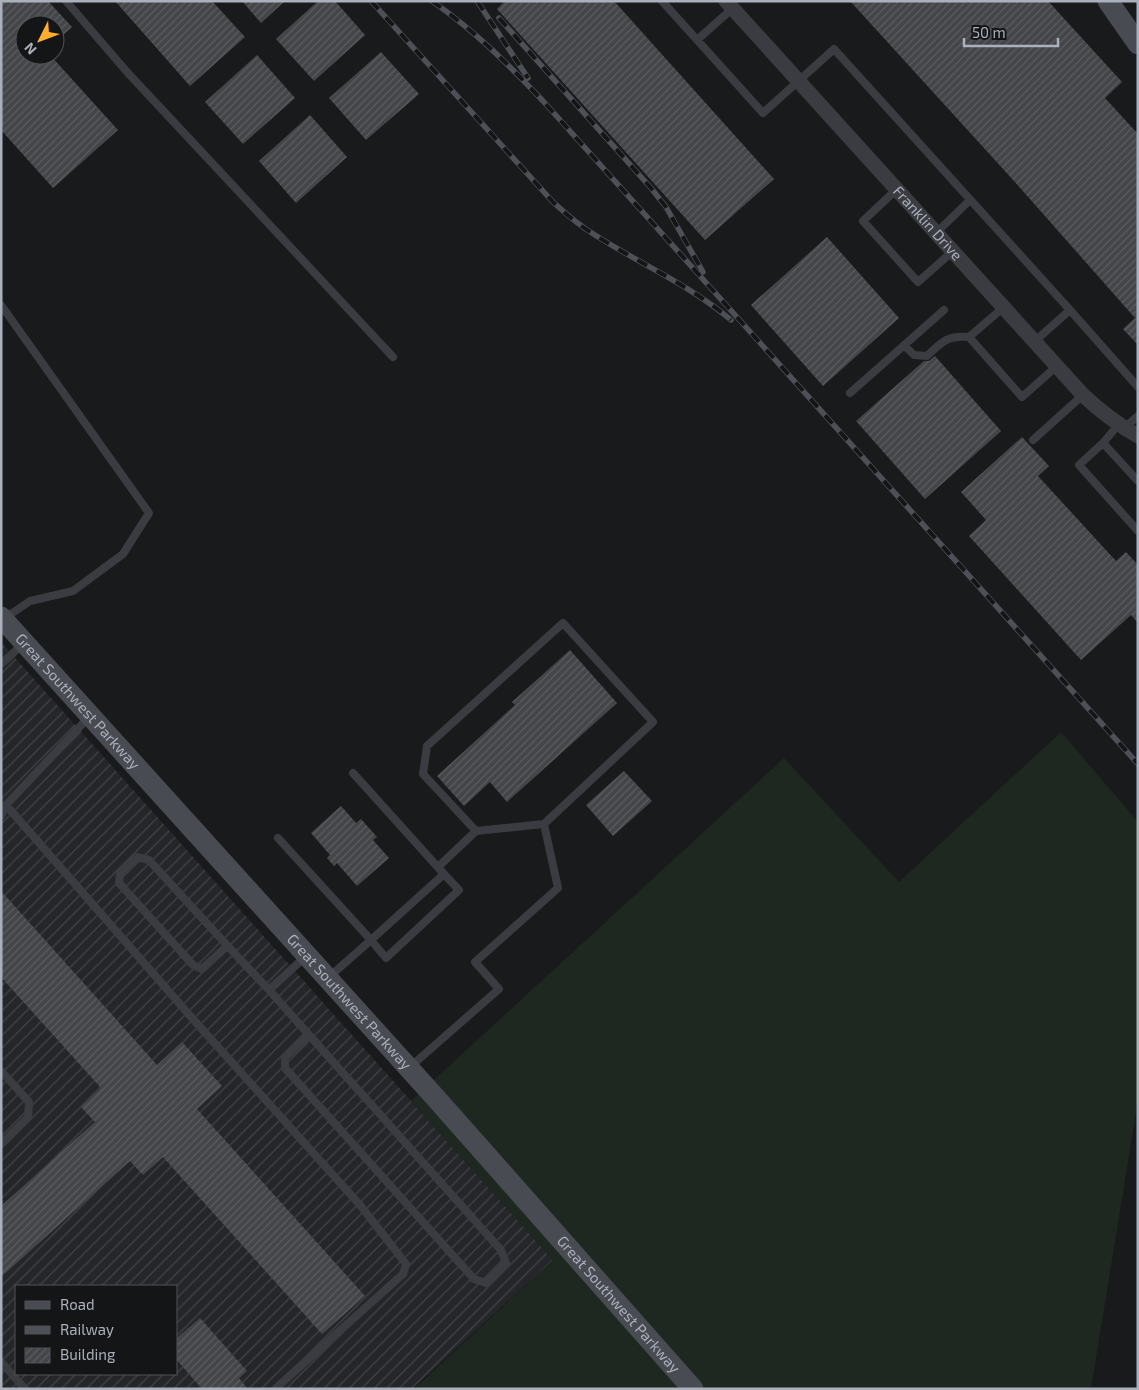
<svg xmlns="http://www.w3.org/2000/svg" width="1139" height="1390" viewBox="0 0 1139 1390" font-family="'Exo 2',sans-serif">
	<defs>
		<pattern id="industrial-furrows" width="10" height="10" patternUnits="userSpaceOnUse" patternTransform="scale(1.25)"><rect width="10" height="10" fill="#252629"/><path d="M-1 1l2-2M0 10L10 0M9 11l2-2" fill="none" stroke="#424346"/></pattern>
		<pattern id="building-hatch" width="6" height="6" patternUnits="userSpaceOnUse" patternTransform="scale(1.25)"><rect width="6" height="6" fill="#434549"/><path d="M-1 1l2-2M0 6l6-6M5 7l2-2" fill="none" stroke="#5b5d61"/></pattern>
	</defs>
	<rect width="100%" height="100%" fill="#191a1c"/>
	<path fill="url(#industrial-furrows)" fill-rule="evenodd" d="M1 642 553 1260 412 1389H1ZM16 1286H176V1374H16Z"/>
	<path fill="#1f2820" d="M1061 732 1138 822V1100L1091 1389H414L553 1260 411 1101 784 758 899 882Z"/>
	<path fill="url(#building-hatch)" d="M1 1H48L72 27 55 42V25H25V55H50L118 130 53 188 1 130Z
		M115 1H212L245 37 190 86Z
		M242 1H285L261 23Z
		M318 1H335L365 35 314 81 276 39Z
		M505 1H614L774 179 705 240 497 9Z
		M850 1H1048L1122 82 1105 98 1138 134V345L1123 329 1135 318 1014 181Z
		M381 52 419 94 366 140 329 98Z
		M257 55 295 98 243 144 205 102Z
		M310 115 347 157 296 203 259 161Z
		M827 237 899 318 823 386 751 305Z
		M935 356 1001 431 925 499 856 421 924 361H929Z
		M1022 437 1049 466 1038 476 1116 561 1126 552 1138 565V623L1131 615 1081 660 969 536 986 520 961 492Z
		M570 650 617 703 507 802 490 782 464 806 437 776 515 705 512 702Z
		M624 771 652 801 613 836 586 805Z
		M341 806 356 823 361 819 377 837 373 840 389 858 357 886 337 863 334 866 327 858 330 855 311 833Z
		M1 891 157 1065 182 1042 222 1086 197 1109 365 1296 322 1334 163 1157 143 1175 130 1161 1 1277V1206L95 1122 81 1107 101 1088 1 977Z
		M200 1318 247 1371 239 1378 248 1389H202L176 1359V1339Z"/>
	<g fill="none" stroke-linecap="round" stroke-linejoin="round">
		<path stroke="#3a3c41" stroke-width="8" d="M66 1 127 72 393 357
			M662 1 763 113 834 49 1070 310 1035 341
			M697 40 733 8
			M897 189 863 221 918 282 953 251
			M936 233 970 200
			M1 305 149 513 123 554 73 591 30 601 5 618
			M1004 307 969 337 1022 397 1057 366
			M1070 310 1138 387
			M904 345 914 355 927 356C942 342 947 335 969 337
			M850 393 944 310
			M1118 425 1103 443 1079 465 1138 531
			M1124 428 1138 416
			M1033 440 1083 395
			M1103 443 1138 481
			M1 664 23 644
			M353 773 444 874 371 940 386 958 459 890 444 874
			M6 805 192 1018 360 1205 406 1264 403 1274 275 1389
			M1 816 6 805 89 717
			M278 838 371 940 329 977
			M438 867 476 831 423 774 427 746 563 623 653 722 544 824 476 831
			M227 946 202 969 193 965 119 883 120 873 137 857 149 860C189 904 228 947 269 990L305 957
			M269 990 501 1250 506 1263 486 1283 474 1279 285 1068V1057L309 1035
			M410 1067 499 989 475 962 558 888 544 824
			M1 1071 29 1102 28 1117 1 1144
			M1 1362 25 1389"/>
		<path stroke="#3a3c41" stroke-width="15" id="s1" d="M726 1 1083 395C1100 411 1117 424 1138 436"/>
		<g stroke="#484b52" stroke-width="21">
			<path d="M1108 1 1138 44"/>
			<path id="s2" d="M1 617 434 1096 693 1389"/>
		</g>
		<defs>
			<path id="rail" d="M371 1 553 202C566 214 580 226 595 235 640 264 690 285 731 320
				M432 1C476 32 507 63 543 101L1138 764
				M477 1 528 78
				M499 18 651 188 666 207 703 272"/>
		</defs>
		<use href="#rail" stroke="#4d5057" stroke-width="5.5"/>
		<use href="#rail" stroke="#141517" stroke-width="4" stroke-dasharray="11" stroke-linecap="butt"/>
	</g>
	<g text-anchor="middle" stroke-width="4.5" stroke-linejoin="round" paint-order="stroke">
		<g font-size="15" fill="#abb1bc" stroke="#141517">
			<text dy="5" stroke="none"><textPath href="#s1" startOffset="300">Franklin Drive</textPath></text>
			<text dy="5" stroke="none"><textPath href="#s2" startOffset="114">Great Southwest Parkway</textPath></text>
			<text dy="5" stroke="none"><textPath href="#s2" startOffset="519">Great Southwest Parkway</textPath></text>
			<text dy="5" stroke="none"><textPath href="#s2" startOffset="924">Great Southwest Parkway</textPath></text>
		</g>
	</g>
	<rect width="1139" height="1390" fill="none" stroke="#abb1bc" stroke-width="5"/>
	<rect x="15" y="1285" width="162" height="90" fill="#141517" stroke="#505359"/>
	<rect x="25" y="1301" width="25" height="8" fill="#484b52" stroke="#505359"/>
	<text x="60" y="1310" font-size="15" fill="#abb1bc">Road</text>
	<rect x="25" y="1326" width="25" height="8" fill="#4d5057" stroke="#505359"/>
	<text x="60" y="1335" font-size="15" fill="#abb1bc">Railway</text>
	<rect x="25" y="1348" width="25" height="15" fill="url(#building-hatch)" stroke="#505359"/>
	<text x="60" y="1360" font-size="15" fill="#abb1bc">Building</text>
	<g transform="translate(40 40) rotate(228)"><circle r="24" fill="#141517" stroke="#505359"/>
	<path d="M0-4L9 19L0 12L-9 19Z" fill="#ffae2f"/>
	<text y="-8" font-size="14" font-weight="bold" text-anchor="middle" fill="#abb1bc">N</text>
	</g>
	<path d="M964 38v8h94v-8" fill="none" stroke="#abb1bc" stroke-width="2.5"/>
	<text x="972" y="38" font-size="15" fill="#abb1bc" stroke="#141517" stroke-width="4" paint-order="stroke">50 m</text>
</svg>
